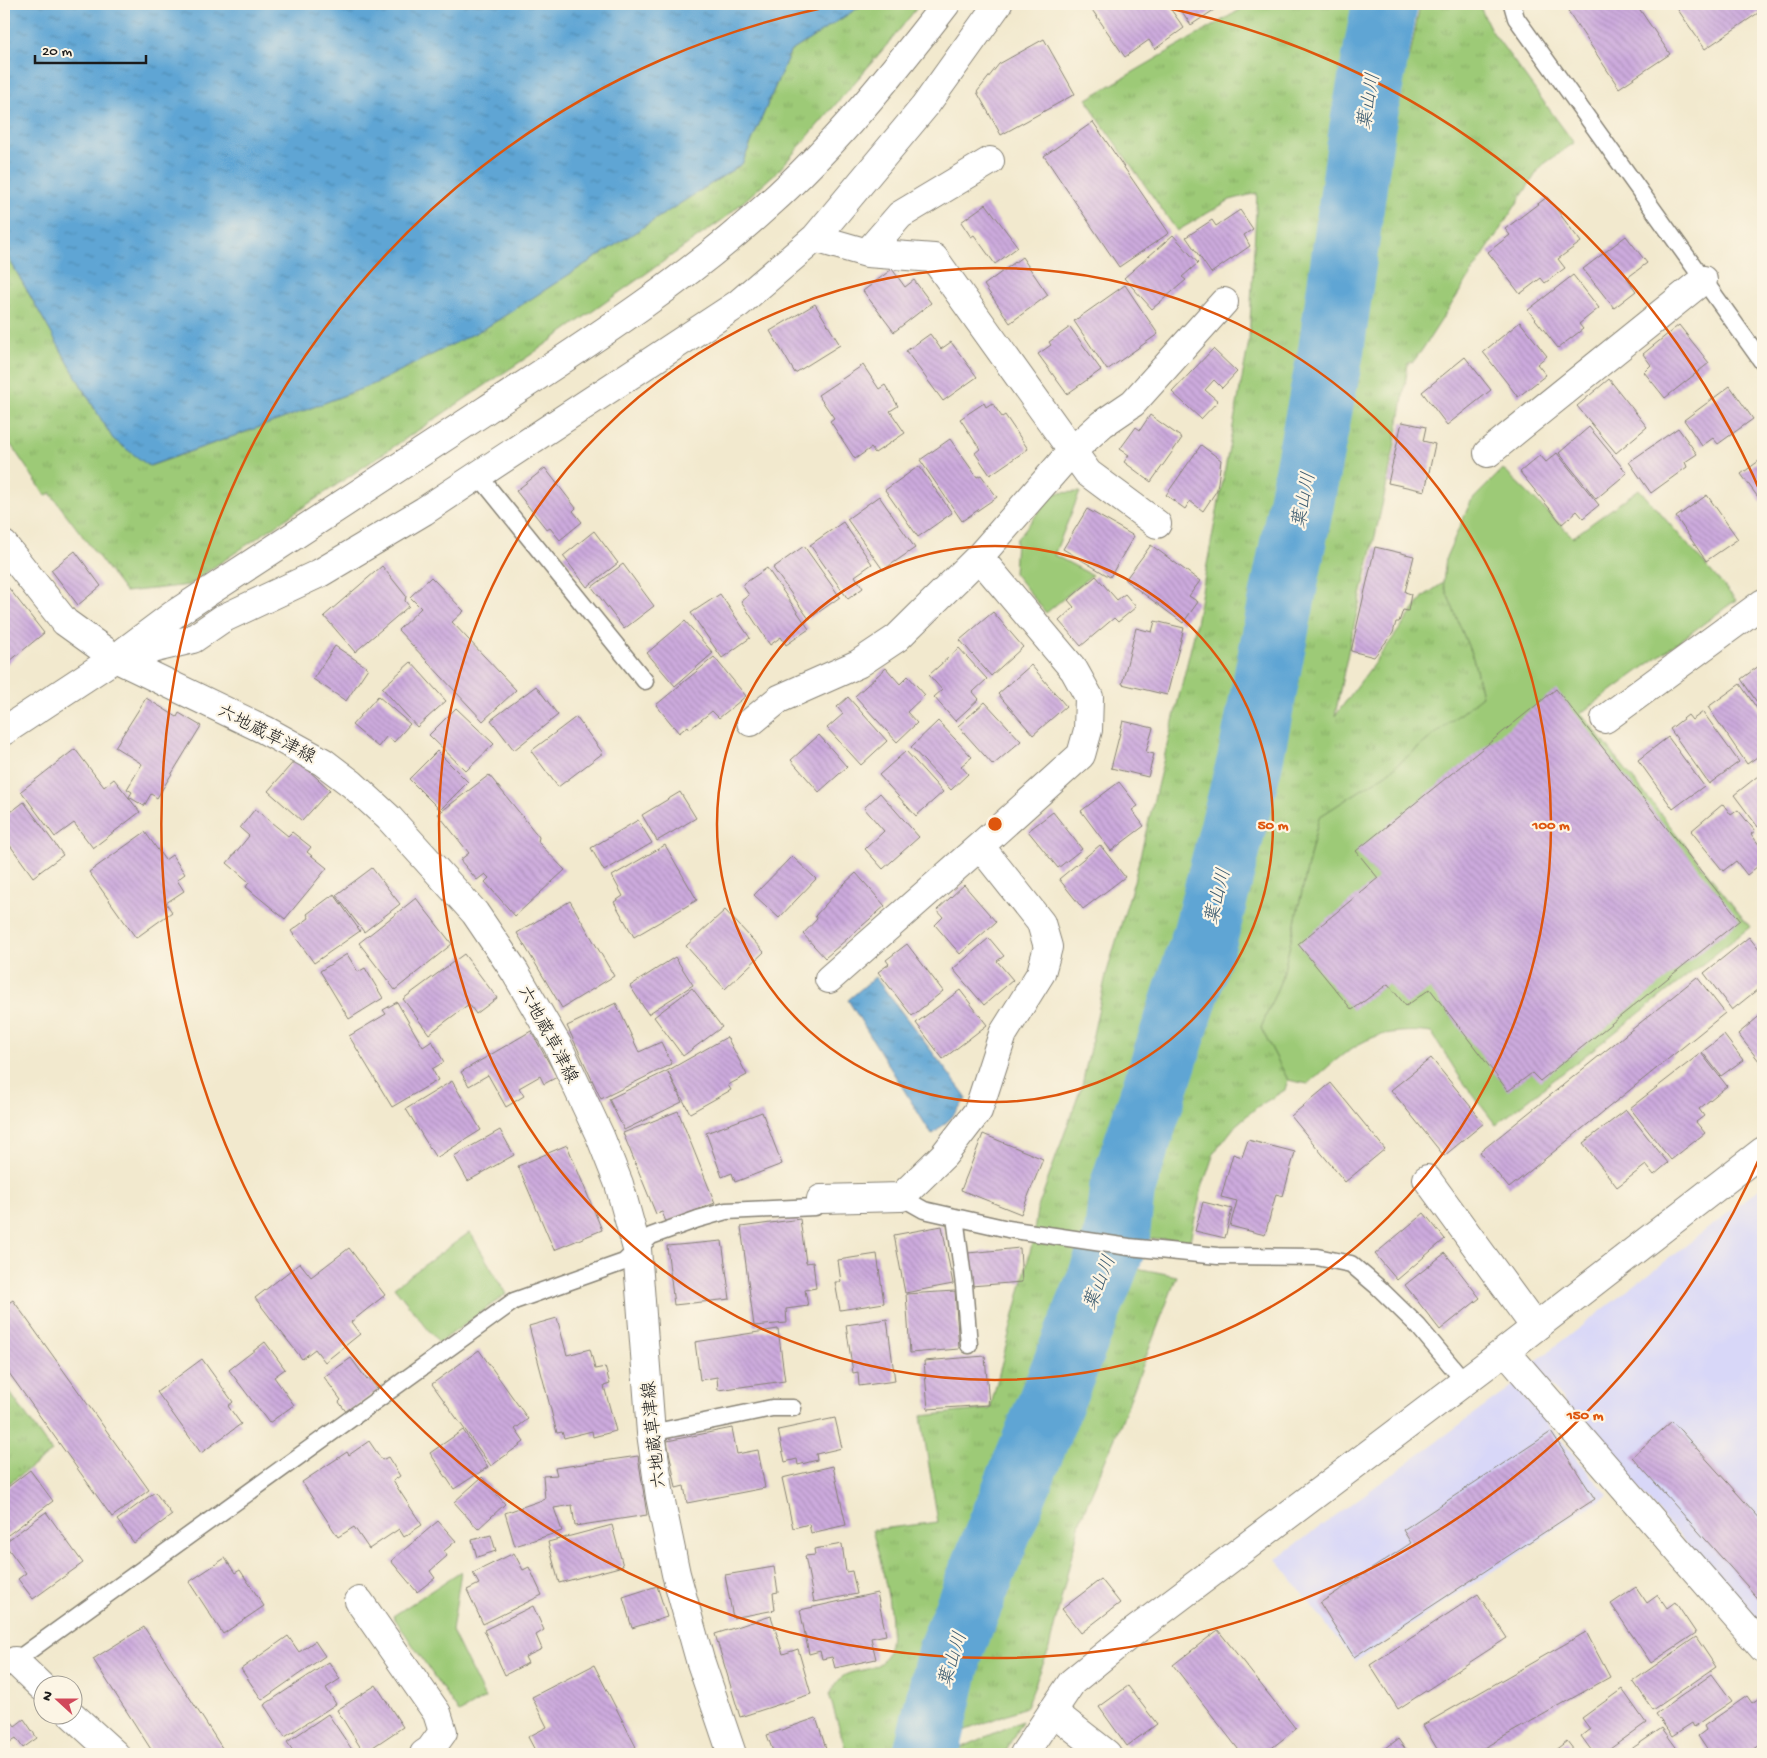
<svg xmlns="http://www.w3.org/2000/svg" width="1767" height="1758" viewBox="0 0 1767 1758" font-family="'Gochi Hand','Klee One',sans-serif">
	<defs>
		<pattern id="grass-tufts" width="24" height="20" patternUnits="userSpaceOnUse" patternTransform="scale(1.25)"><rect width="24" height="20" fill="#9dca77"/><path d="M3 7l-1-3M5 7V3M7 7l1-3M15 17l-1-3M17 17v-4M19 17l1-3" fill="none" stroke="#87ad66"/></pattern>
		<pattern id="water-ripples" width="26" height="14" patternUnits="userSpaceOnUse" patternTransform="scale(1.25)"><rect width="26" height="14" fill="#5ea5d4"/><path d="M2 4q2-2 4 0t4 0M15 11q2-2 4 0t4 0" fill="none" stroke="#4d86ab"/></pattern>
		<pattern id="building-back-hatch" width="6" height="6" patternUnits="userSpaceOnUse" patternTransform="scale(1.25)"><rect width="6" height="6" fill="#cad"/><path d="M-1 5l2 2M0 0l6 6M5-1l2 2" fill="none" stroke="#af92bd"/></pattern>
	</defs>
	<rect width="100%" height="100%" fill="#fcf5e5"/>
	<filter id="ink" filterUnits="userSpaceOnUse"><feTurbulence type="fractalNoise" baseFrequency=".02" numOctaves="2"/><feDisplacementMap in="SourceGraphic" scale="10" xChannelSelector="R" yChannelSelector="G"/><feConvolveMatrix kernelMatrix="1 2 1 2 8 2 1 2 1" color-interpolation-filters="sRGB"/></filter>
	<filter id="wash" filterUnits="userSpaceOnUse"><feTurbulence type="fractalNoise" baseFrequency=".0096" numOctaves="4" result="noise"/><feDisplacementMap in="SourceGraphic" scale="20" xChannelSelector="R" yChannelSelector="G"/><feGaussianBlur stdDeviation="1.12" result="paint"/><feColorMatrix in="noise" values="0 0 0 0 0 0 0 0 0 0 0 0 0 0 0 0 0 1.4 0 .05"/><feComposite in="paint" operator="in"/></filter>
	<g filter="url(#wash)">
		<rect width="100%" height="100%" fill="#f2e9ce"/>
		<path fill="#d8d7f8" d="M1763 1186V1634L1532 1364Z
			M1514 1385 1608 1495 1355 1662 1276 1559Z"/>
		<path fill="url(#grass-tufts)" stroke="#5c734a" d="M864 4H920L892 39 780 169 725 218 529 356 208 571 190 585 125 592 50 493 46 496 11 445 4 444V250L86 394 113 439 150 466 282 419 374 384 487 327 742 164 790 52Z
			M1250 4H1361L1360 22 1332 126 1328 150 1314 271 1299 368 1223 758 1151 1015 1140 1074 1093 1232 1075 1261 1074 1290 1005 1471 949 1594 917 1683 903 1752 899 1754H847L829 1694C833 1689 836 1682 841 1678 850 1669 870 1672 880 1663 906 1643 879 1557 872 1530L938 1522 921 1416 990 1409 1032 1244 1037 1210 1082 1085 1106 975 1134 881 1193 639 1249 341 1257 193 1230 200 1177 231 1097 117 1087 99Z
			M1420 4H1480V7L1491 30 1574 143 1541 166 1422 350 1413 362 1408 363C1393 482 1357 598 1335 716L1424 596 1443 583 1474 661 1482 696 1386 774 1319 817 1283 975 1261 1028 1288 1080 1285 1090 1257 1107 1236 1125 1214 1153 1202 1188 1190 1240 1137 1238 1134 1211 1169 1101 1199 1029 1266 786 1353 343 1376 153 1394 86 1410 55Z
			M1126 1266 1177 1276 1117 1433 1081 1518 1048 1652 1026 1707 940 1740 960 1671 984 1603 1040 1481 1114 1284 1121 1279Z
			M4 1384 52 1452 4 1487Z
			M1022 1721 1004 1754H947Z"/>
		<path fill="#9dca77" stroke="#5c734a" d="M1503 469 1573 537 1639 489 1736 600 1581 713 1750 927 1496 1125 1461 1079 1432 1033C1413 1030 1386 1031 1367 1040 1345 1050 1326 1069 1308 1084L1288 1080 1261 1028 1283 975 1319 817 1386 774 1482 696 1474 661 1443 583 1446 557 1471 501Z
			M1080 492 1054 555 1092 575 1046 613 1014 573 1016 540 1054 493Z
			M470 1232 506 1294 439 1343 394 1287Z
			M461 1571 452 1631 485 1698 459 1713 393 1616Z"/>
		<path fill="url(#water-ripples)" stroke="#3d6078" d="M4 4H864L790 52 742 164 487 327 374 384 282 419 149 466 113 439 86 394 4 250Z
			M875 977 965 1095 966 1099 951 1118 932 1135 848 1000Z"/>
		<g fill="none" stroke-linecap="round" stroke-linejoin="round">
			<path stroke="#5ea5d4" stroke-width="66" d="M926 1754 950 1652 1097 1287 1117 1235 1122 1189 1205 936 1250 761 1331 351 1362 129 1385 4"/>
		</g>
		<g id="blocks">
			<path fill="url(#building-back-hatch)" d="M1088 4H1167L1184 28 1155 49 1149 40 1125 57Z
				M1177 4H1223L1191 25Z
				M1579 4H1636L1670 54 1619 88 1568 11Z
				M1674 4H1756L1761 11 1705 49Z
				M1044 39 1075 94 1001 135 977 92 999 64Z
				M1093 122 1169 233 1119 267 1044 156Z
				M1547 197 1581 242 1558 259 1565 268 1545 283 1541 278 1520 294 1488 252 1510 235 1505 229Z
				M986 204 1018 247 995 264 974 235 971 237 961 222Z
				M1240 210 1253 229 1244 235 1250 246 1211 273 1186 237 1212 220 1216 226Z
				M1173 235 1198 263 1182 277 1186 280 1152 309 1124 278Z
				M1626 236 1647 263 1627 278 1636 291 1614 308 1583 269Z
				M1022 257 1048 295 1010 323 984 285Z
				M892 269 905 287 914 280 931 303 894 332 863 291Z
				M1573 275 1599 308 1579 324 1583 329 1558 348 1528 310Z
				M1125 285 1158 334 1107 370 1074 321Z
				M815 304 840 345 795 373 770 331Z
				M1520 322 1547 356 1537 364 1546 375 1518 397 1483 352Z
				M1679 325 1709 363 1665 398 1644 372 1651 365 1643 354Z
				M1070 327 1101 370 1067 394 1038 354 1051 345 1049 342Z
				M930 334 941 349 951 342 977 377 943 401 906 351Z
				M1213 349 1237 372 1222 388 1214 380 1205 390 1218 401 1201 419 1172 392Z
				M1465 357 1491 390 1447 425 1422 392Z
				M863 365 879 389 885 385 898 406 890 411 905 433 875 453 871 448 855 459 830 421 834 418 818 395Z
				M1609 379 1647 427 1616 453 1577 406Z
				M1730 386 1753 419 1718 444 1713 438 1702 446 1684 420Z
				M984 403 986 407 992 403 1002 417 1005 415 1028 449 990 475 975 453 980 449 960 419Z
				M1150 415 1182 438 1151 482 1124 462 1129 455 1120 449 1136 427 1140 430Z
				M1402 422 1426 427 1423 441 1435 444 1425 491 1388 483Z
				M1589 427 1627 473 1596 499 1559 453Z
				M1678 428 1697 454 1685 462 1687 467 1651 493 1629 462Z
				M950 439 977 477 981 475 997 497 962 521 920 460Z
				M1201 445 1221 460 1217 490 1203 511 1190 501 1185 509 1166 495Z
				M1557 453 1599 505 1583 518 1577 511 1562 524 1520 472 1540 455 1546 462Z
				M1763 458V504L1741 474Z
				M919 466 952 513 918 537 885 490Z
				M545 468 576 508 573 511 582 522 560 540 550 528 547 530 516 491Z
				M1707 495 1738 539 1706 561 1676 517Z
				M879 496 915 548 883 570 847 519Z
				M1087 509 1134 536 1110 577 1063 549Z
				M843 522 872 564 855 576 863 588 848 599 810 545Z
				M594 531 618 563 587 587 563 556Z
				M1151 545 1200 581 1189 596 1198 602 1183 623 1125 580Z
				M804 546 840 597 809 619 773 568Z
				M1375 547 1414 556 1405 592 1411 594 1408 611 1403 610 1399 622H1396L1393 633 1374 657 1351 651Z
				M75 551 101 586 78 605 51 570Z
				M623 564 654 606 624 629 592 587Z
				M382 566 406 596 405 601 409 606 355 652 324 616Z
				M767 568 809 629 786 645 781 637 770 645 741 601 749 595 742 585Z
				M1096 576 1117 600 1125 594 1136 607 1118 622 1114 618 1081 646 1059 621 1074 607 1068 600Z
				M431 577 464 611 452 622 516 690 483 721 398 630 421 608 410 597Z
				M4 582 44 633 4 666Z
				M720 594 750 638 722 658 691 613Z
				M993 612 1023 647 991 676 960 640Z
				M685 621 713 653 675 686 647 653Z
				M1155 621 1184 628 1167 695 1122 684 1136 628 1152 632Z
				M335 646 368 668 346 701 313 679Z
				M959 648 987 679 973 692 979 699 955 721 934 697 942 690 929 675Z
				M714 657 746 696 719 718 712 711 690 729 688 726 679 733 656 705Z
				M411 662 446 701 417 727 382 688Z
				M1763 663V711L1741 679Z
				M1031 665 1066 706 1033 735 998 694Z
				M886 668 900 684 908 676 925 695 907 712 917 723 897 742 855 696Z
				M1740 684 1763 717V753L1747 764 1708 707Z
				M536 686 558 715 514 750 491 720Z
				M1556 689 1740 920 1540 1081 1532 1073 1508 1091 1430 989 1406 1006 1388 984 1352 1010 1298 944 1378 878 1356 851Z
				M378 696 410 724 394 742 387 736 378 747 352 725Z
				M848 697 887 741 861 765 827 728 843 714 837 707Z
				M146 698 177 717 179 713 201 726 157 798 151 794 144 806 129 797 132 792 127 789 142 764 115 747Z
				M985 702 1021 741 993 765 958 726Z
				M456 708 494 744 466 771 429 735Z
				M1703 712 1739 762 1709 784 1670 729 1688 715 1692 720Z
				M576 717 603 753 558 787 531 751Z
				M938 721 972 757 961 766 968 774 951 790 911 747Z
				M1123 721 1153 728 1146 752 1154 754 1148 777 1111 768Z
				M819 735 847 767 819 792 791 760Z
				M1668 737 1704 786 1673 809 1638 760Z
				M75 749 104 787 114 779 140 812 93 848 74 823 55 837 21 791Z
				M437 751 468 782 440 810 409 779Z
				M906 751 943 792 916 816 879 775Z
				M296 759 330 790 302 821 268 791Z
				M1763 772V823L1758 827 1734 795Z
				M489 775 539 837 538 842 565 870 515 916 485 882 489 878 485 874 477 880 460 860 469 853 438 814Z
				M1119 782 1138 806 1132 810 1144 826 1111 851 1081 811Z
				M680 792 696 818 657 841 642 815Z
				M880 793 919 837 883 869 865 849 884 831 864 808Z
				M24 802 63 855 33 877 4 837V817Z
				M1723 804 1731 815 1738 810 1755 831 1751 834 1763 850V862L1747 875 1736 861 1723 871 1691 831Z
				M255 809 288 836 292 832 311 847 307 852 327 868 285 919 246 887 249 882 227 863 249 836 240 828Z
				M1053 812 1082 849 1058 868 1028 831Z
				M638 820 652 843 604 871 591 848Z
				M145 832 165 860 172 855 185 874 177 880 184 891 166 903 172 912 136 938 89 872Z
				M665 845 697 900 634 937 614 902 623 896 612 876Z
				M1100 845 1125 877 1083 909 1059 879Z
				M792 856 816 879 779 918 754 895Z
				M372 868 400 904 364 932 336 895Z
				M856 873 885 906 825 958 803 934 817 919 815 916 844 884Z
				M964 885 996 922 960 954 935 925 943 917 937 910Z
				M334 894 360 931 314 963 291 931 309 918 307 914Z
				M416 898 452 944 395 990 359 943Z
				M570 901 614 976 562 1008 517 933Z
				M725 910 764 952 725 989 686 946Z
				M1749 937 1763 955V960L1761 962 1763 965V985L1732 1010 1704 973Z
				M989 938 1004 956 997 961 1013 980 984 1005 953 969Z
				M907 944 943 991 912 1016 878 972 889 964 886 960Z
				M347 954 358 972 365 968 383 998 349 1019 320 971Z
				M464 954 497 998 476 1014 469 1004 429 1034 403 999Z
				M675 957 693 985 648 1014 630 986Z
				M1697 977 1725 1013 1509 1188 1480 1152Z
				M692 988 722 1027 683 1056 654 1017Z
				M960 990 987 1025 943 1059 916 1023Z
				M397 1002 423 1047 432 1041 444 1062 432 1069 438 1080 392 1107 349 1036 386 1014 383 1010Z
				M616 1003 639 1052 661 1042 672 1064 601 1099 567 1026Z
				M1763 1013V1066L1738 1034Z
				M531 1031 557 1077 544 1084 540 1076 519 1088 524 1096 506 1107 488 1075 469 1086 461 1072Z
				M1724 1035 1743 1060 1721 1076 1702 1052Z
				M727 1037 747 1075 728 1085 731 1090 690 1113 668 1072 682 1102 624 1130 609 1099 667 1071Z
				M1701 1053 1727 1086 1699 1109 1704 1116 1696 1122 1705 1133 1671 1160 1630 1108Z
				M1431 1058 1484 1123 1444 1156 1391 1090Z
				M452 1081 481 1130 436 1158 406 1109Z
				M1331 1083 1385 1149 1345 1182 1291 1116Z
				M1626 1110 1668 1163 1654 1175 1646 1165 1617 1187 1583 1143Z
				M678 1111 715 1203 666 1222 662 1212 656 1214 623 1133Z
				M762 1112 782 1164 735 1182 732 1173 722 1177 706 1133Z
				M500 1130 514 1155 468 1181 454 1156Z
				M983 1134 1043 1159 1021 1214 961 1190Z
				M1248 1140 1295 1152 1283 1196 1276 1194 1265 1235 1230 1226 1237 1201 1221 1197 1233 1154 1242 1157Z
				M567 1145 602 1230 554 1250 518 1166Z
				M1203 1202 1232 1209 1225 1238 1195 1231Z
				M1424 1213 1445 1239 1397 1280 1375 1254Z
				M800 1219 806 1263 813 1262 816 1288 805 1290 808 1306 786 1309 787 1323 754 1326 741 1227Z
				M942 1226 953 1284 905 1293 894 1235Z
				M722 1241 730 1299 674 1305 667 1246Z
				M349 1248 385 1295 351 1322 360 1334 325 1362 315 1349 302 1359 255 1298 300 1263 311 1277Z
				M1020 1248 1022 1282 971 1286 968 1253Z
				M1445 1253 1480 1298 1440 1330 1405 1285Z
				M877 1254 884 1303 840 1310 835 1282H841L838 1260Z
				M955 1291 959 1349 910 1353 906 1294Z
				M13 1300 149 1490 112 1517 4 1366V1306Z
				M557 1318 567 1355 590 1349 595 1369 605 1367 610 1384 604 1386 616 1431 593 1437 592 1431 564 1438 562 1432 557 1433 529 1326Z
				M887 1319 895 1381 859 1386 858 1372 853 1373 846 1325Z
				M778 1329 785 1381 718 1390 717 1377 700 1380 695 1342Z
				M265 1342 285 1369 274 1377 294 1405 269 1423 229 1370Z
				M479 1350 528 1419 515 1429 524 1442 491 1466 432 1384Z
				M985 1356 989 1405 928 1409 924 1361Z
				M351 1358 367 1380 369 1378 378 1390 347 1413 339 1402 341 1400 324 1377Z
				M202 1359 233 1402 228 1406 241 1424 201 1453 157 1392Z
				M835 1418 842 1448 816 1454 817 1460 798 1465 797 1459 785 1462 778 1430Z
				M1672 1421 1763 1522V1604L1632 1457Z
				M732 1428 737 1454 758 1450 765 1488 687 1503 684 1486 676 1488 667 1441Z
				M463 1430 488 1467 454 1489 430 1453Z
				M1551 1432 1595 1499 1354 1657 1320 1603 1411 1543 1403 1530Z
				M369 1441 382 1460 388 1457 400 1476 393 1481 422 1525 404 1537 399 1529 369 1549 354 1527 338 1537 302 1482 347 1452 349 1455Z
				M638 1456 647 1515 575 1526 572 1505 554 1508 562 1531 515 1546 505 1513 545 1499 543 1476 557 1475 555 1468Z
				M833 1466 846 1525 811 1533 809 1524 793 1528 782 1478Z
				M30 1470 53 1501 4 1538V1490Z
				M482 1477 505 1504 478 1529 454 1502Z
				M155 1492 172 1515 134 1543 117 1520Z
				M46 1512 83 1563 33 1599 18 1579 26 1573 4 1543Z
				M438 1521 456 1541 444 1551 447 1556 430 1571 435 1578 417 1592 391 1561Z
				M612 1525 623 1566 559 1583 548 1542Z
				M491 1535 496 1551 477 1557 472 1540Z
				M842 1544 846 1572 852 1571 857 1594 814 1602 805 1556 815 1555 814 1549Z
				M514 1553 523 1570 529 1567 542 1595 483 1624 467 1590 479 1584 473 1573Z
				M225 1558 235 1573 240 1570 264 1606 223 1634 189 1582Z
				M774 1567 778 1592 773 1593 775 1610 733 1618 725 1575Z
				M1101 1579 1120 1603 1081 1633 1062 1609Z
				M657 1586 667 1617 632 1628 623 1597Z
				M1636 1587 1647 1603 1658 1595 1667 1608 1675 1602 1696 1633 1651 1663 1611 1604Z
				M877 1593 886 1635 871 1638 876 1659 835 1668 832 1657 822 1659 820 1651 809 1654 800 1610Z
				M1478 1594 1507 1638 1398 1709 1370 1665Z
				M533 1606 544 1630 536 1635 542 1649 525 1657 528 1663 505 1675 484 1630Z
				M771 1616 783 1654 798 1649 811 1694 740 1717 715 1634Z
				M144 1627 226 1754H154L93 1659Z
				M1218 1630 1296 1729 1264 1754H1242L1173 1665Z
				M1586 1632 1610 1677 1473 1754H1440L1423 1725Z
				M288 1636 299 1652 315 1641 325 1656 262 1700 241 1669Z
				M1696 1637 1716 1667 1653 1710 1633 1681Z
				M329 1662 340 1679 326 1688 336 1704 285 1737 264 1705Z
				M594 1665 636 1747 623 1754H537L528 1737 547 1727 532 1697Z
				M1712 1674 1732 1701 1694 1727 1692 1723 1672 1736 1656 1714Z
				M376 1685 403 1727 364 1753 337 1710Z
				M1128 1686 1157 1724 1127 1746 1099 1707Z
				M1622 1689 1646 1723 1603 1754H1594L1581 1736 1590 1729 1582 1718Z
				M1747 1696 1752 1703 1762 1696 1763 1699V1743L1747 1754H1710L1698 1736 1706 1730 1704 1726Z
				M4 1711 15 1726 24 1719 37 1738 23 1748 16 1738 4 1746Z
				M328 1714 353 1751 348 1754H295L287 1742Z
				M816 1718 828 1754H774L767 1735Z
				M1662 1728 1681 1754H1624Z
				M1398 1739 1409 1754H1378Z
				M1567 1741 1577 1754H1550Z"/>
		</g>
	</g>
	<g filter="url(#ink)">
		<use href="#blocks" fill-opacity="0" stroke="#878275" stroke-width="1"/>
		<g fill="none" stroke-linecap="round" stroke-linejoin="round">
			<defs>
				<path id="service" d="M1512 4 1516 18 1763 363
					M479 476 645 681
					M901 1197 924 1210 1008 1229 1129 1247 1218 1256 1317 1257 1351 1264 1378 1287 1418 1326 1464 1381
					M955 1217 964 1285 969 1345
					M651 1433 772 1408H793
					M4 1669 514 1301 624 1262 651 1236 698 1219 726 1211 815 1207 821 1199"/>
				<path id="minor" d="M815 238 867 253 934 258 1088 473 1157 524
					M867 253 900 215 990 161
					M1488 453 1703 280
					M125 651 173 615C277 547 381 479 486 410 582 347 683 283 768 205 835 145 891 75 946 4
					M115 658 193 639 222 619 320 573 424 511 738 304 815 238 925 106 998 4
					M1605 719 1763 603
					M751 722 779 699 858 664 897 638 979 557 1072 451 1102 424 1133 403 1224 302
					M829 979 980 846 1081 755 1088 730 1089 697 1074 670 979 557
					M1427 1179 1535 1327
					M821 1199 901 1197 944 1155 978 1111 1003 1034 1041 973 1048 947 1041 923 980 846
					M1505 1351 1763 1648
					M359 1601 437 1713 443 1732 430 1750 424 1754
					M15 1661 42 1687
					M1052 1711 1107 1754
					M72 1715 115 1754
					M1024 1754 1072 1682 1132 1633 1505 1351 1763 1151"/>
				<path id="tertiary" d="M4 731 115 658"/>
				<path id="secondary" d="M4 545 65 622 115 658 265 730 323 762 352 784 389 818 475 913 515 972 558 1046 600 1136 619 1184 637 1249 651 1433 660 1497 676 1574 700 1660 732 1754"/>
			</defs>
			<use href="#service" stroke="#878275" stroke-width="19"/>
			<use href="#minor" stroke="#878275" stroke-width="30"/>
			<use href="#tertiary" stroke="#878275" stroke-width="30"/>
			<use href="#secondary" stroke="#878275" stroke-width="30"/>
			<use href="#service" stroke="#fff" stroke-width="16"/>
			<use href="#minor" stroke="#fff" stroke-width="28"/>
			<use href="#tertiary" stroke="#fff" stroke-width="28"/>
			<use href="#secondary" stroke="#fff" stroke-width="28"/>
		</g>
	</g>
	<g fill="none" stroke="#de560d" stroke-width="2.5">
		<circle cx="995" cy="824" r="278"/>
		<circle cx="995" cy="824" r="556"/>
		<path d="M1763 1150A834 834 0 1 1 843 4M1147 4A834 834 0 0 1 1763 498"/>
	</g>
	<g text-anchor="middle" stroke-width="4.5" stroke-linejoin="round" paint-order="stroke">
		<g font-size="18" fill="#1c1c1c" stroke="#fcf5e5">
			<text transform="translate(267 733) rotate(27)" y="6">六地蔵草津線</text>
			<text transform="translate(549 1034) rotate(62)" y="6">六地蔵草津線</text>
			<text transform="translate(653 1435) rotate(-96)" y="6">六地蔵草津線</text>
		</g>
		<g font-size="19" font-style="italic" fill="#3a5a6f" stroke="#fcf5e5">
			<text transform="translate(1367 101) rotate(-80)" y="7">葉山川</text>
			<text transform="translate(1302 500) rotate(-79)" y="7">葉山川</text>
			<text transform="translate(1216 896) rotate(-76)" y="7">葉山川</text>
			<text transform="translate(1098 1282) rotate(-68)" y="7">葉山川</text>
			<text transform="translate(951 1659) rotate(-73)" y="7">葉山川</text>
		</g>
	</g>
	<circle cx="995" cy="824" r="8" fill="#de560d" stroke="#fcf5e5" stroke-width="2.5"/>
	<g font-size="15" text-anchor="middle" font-weight="bold" fill="#de560d" stroke="#fcf5e5" stroke-width="4.5" stroke-linejoin="round" paint-order="stroke">
		<text x="1273" y="829">50 m</text>
		<text x="1551" y="829">100 m</text>
		<text x="1585" y="1419">150 m</text>
	</g>
	<rect width="1767" height="1758" fill="none" stroke="#fcf5e5" stroke-width="20"/>
	<g transform="translate(58 1700) rotate(291)"><circle r="24" fill="#fcf5e5" stroke="#a29e95"/>
	<path d="M0-4L9 19L0 12L-9 19Z" fill="#d1495b"/>
	<text y="-8" font-size="14" font-weight="bold" text-anchor="middle" fill="#1c1c1c">N</text>
	</g>
	<path d="M35 55v8h111v-8" fill="none" stroke="#1c1c1c" stroke-width="2.5"/>
	<text x="42" y="55" font-size="15" fill="#1c1c1c" stroke="#fcf5e5" stroke-width="4" paint-order="stroke">20 m</text>
</svg>
